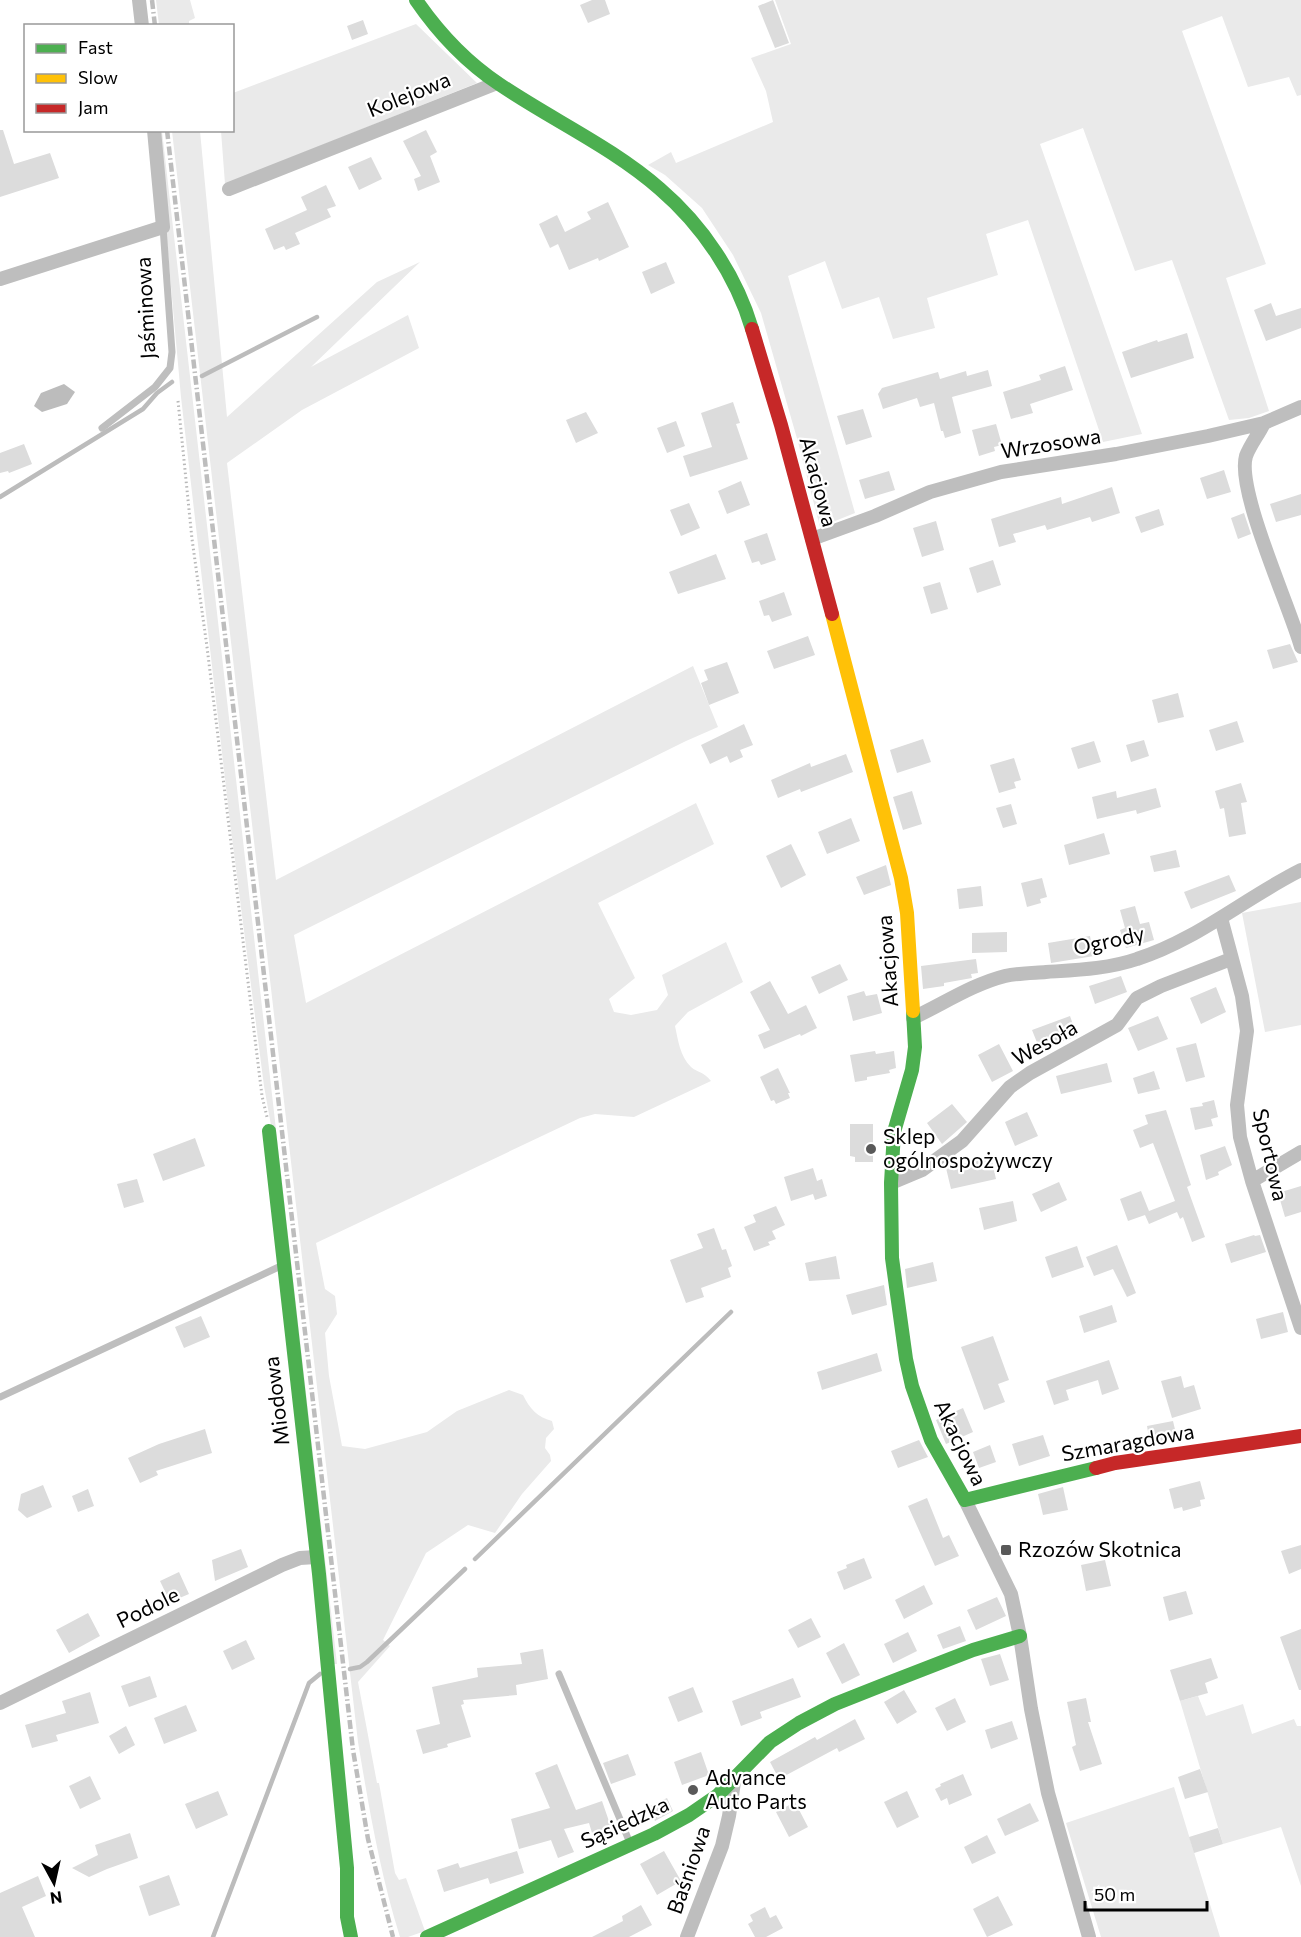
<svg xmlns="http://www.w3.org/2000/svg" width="1301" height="1937" viewBox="0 0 1301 1937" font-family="Commissioner,sans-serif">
	<rect width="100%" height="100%" fill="#fff"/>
	<path fill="#eaeaea" d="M156 0H190L195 18 189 21V25H159Z
		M775 0H1301V95L1297 96 1289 77 1248 87 1222 16 1182 31 1266 264 1226 278 1269 411 1249 418 1229 420 1172 260 1135 271 1083 128 1040 144 1142 434 1103 442 1028 220 986 234 998 275 927 298 935 328 893 339 879 297 842 309 825 261 788 276 855 513 820 527 798 442 761 313 733 255 702 208 665 175 648 165 671 152 676 163 773 122 766 91 751 58 791 44Z
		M416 24 477 83 225 184 221 131 232 130 233 93Z
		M157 131H162L337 1664H331L272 1131 264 1086 230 822 181 397Z
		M172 131H200L227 417 377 282 420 262 311 367 408 315 419 348 302 410 227 463 276 880 693 666 718 727 686 741 294 935 306 1003 696 803 714 844 598 903 635 978 609 999 614 1012 631 1015 657 1010 668 995 662 975 726 942 743 982 688 1012 675 1026C678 1040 680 1056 691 1067 698 1073 703 1071 711 1081L634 1117 595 1114 580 1118 316 1243 325 1289 335 1296 337 1314 325 1333 329 1376 342 1446 365 1449 427 1432 457 1411 509 1390 523 1395C530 1409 537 1417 552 1421L554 1429 546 1438 545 1448 550 1455 551 1461 522 1494 495 1533 468 1525 426 1553 383 1640 390 1646 358 1682 377 1783H379L395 1873 399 1880 406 1878 425 1931 408 1937H400C380 1873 369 1808 358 1742Z
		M1301 902V1025L1265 1032 1242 913Z
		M1198 1696 1206 1716 1243 1704 1252 1734 1294 1719 1297 1726H1301V1886L1281 1827 1223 1844 1180 1701Z
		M1174 1787 1220 1937H1101L1066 1823Z"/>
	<path fill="#bcbcbc" d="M64 384 75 392 67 404 42 412 34 406 41 393Z"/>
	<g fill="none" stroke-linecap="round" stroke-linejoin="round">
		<path stroke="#bcbcbc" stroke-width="4.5" d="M202 376 317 317
			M0 497 143 409 157 393 172 382
			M475 1559 731 1312
			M350 1669 360 1667 367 1662 465 1569
			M213 1937 309 1683 320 1674"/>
	</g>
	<path fill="#dcdcdc" d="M592 0H605L610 14 588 23 580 5Z
		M773 0 789 43 775 48 758 6Z
		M363 20 368 34 352 40 347 26Z
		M0 130H3L14 164 50 153 59 178 0 197Z
		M426 130 437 152 430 156 440 182 418 191 414 179 421 176 403 141Z
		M371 157 382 179 359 190 348 167Z
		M326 185 336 206 327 209 331 217 295 233 300 244 286 250 284 246 274 250 265 229 307 210 301 197Z
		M608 202 629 247 599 261 598 258 569 270 558 244 550 248 539 224 557 215 565 232 591 219 587 212Z
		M666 262 675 283 651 294 642 272Z
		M1271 303 1276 316 1301 308V328L1266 341 1254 310Z
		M1187 333 1194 358 1131 378 1122 352 1157 340 1158 342Z
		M1065 366 1073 390 1030 404 1033 413 1011 419 1003 392 1041 380 1039 375Z
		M988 370 992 386 952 397 961 433 945 438 943 431H941L934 403 920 407 917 398 883 409 878 394 882 388 938 372 940 379 966 371 967 376Z
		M733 402 740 423 736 424 748 459 690 477 683 456 712 447 701 413Z
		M863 409 872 437 846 445 837 416Z
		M586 412 598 433 576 443 566 420Z
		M676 421 685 446 667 453 657 428Z
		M996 424 1002 445 994 447 995 451 979 456 972 430Z
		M24 444 32 464 9 473 8 471 0 473V453Z
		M1224 470 1231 492 1207 499 1200 478Z
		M889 471 895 490 865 499 859 480Z
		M741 481 750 505 727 514 718 491Z
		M1112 487 1120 513 1092 522 1090 517 1047 530 1045 525 1013 534 1016 542 999 547 991 519 1061 497 1062 504Z
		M1301 494V515L1276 522 1270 504Z
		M689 503 700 528 681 536 670 510Z
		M1159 509 1164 525 1141 533 1135 517Z
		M1244 513 1251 534 1238 539 1231 518Z
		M936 521 944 550 922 557 913 528Z
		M767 533 776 560 761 565 759 561 752 563 744 541Z
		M716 554 726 579 678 594 669 572Z
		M993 560 1001 585 977 593 969 568Z
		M940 582 948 609 931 614 923 587Z
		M784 592 792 615 772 622 769 615 764 616 759 601Z
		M808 636 815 655 774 669 767 651Z
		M1290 644 1298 662 1273 669 1267 650Z
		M727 662 739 693 709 705 701 683 708 680 704 670Z
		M1178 693 1184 717 1158 723 1152 700Z
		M1237 721 1244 742 1216 751 1209 730Z
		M744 724 753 745 740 750 743 757 730 763 727 756 710 764 701 745Z
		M923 739 931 762 897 773 890 750Z
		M1144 740 1149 756 1131 762 1126 745Z
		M1094 741 1101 762 1078 769 1071 748Z
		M846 754 853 772 801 792 800 789 778 798 771 780 810 763 811 767Z
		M1014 758 1021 780 1014 782 1016 788 999 793 990 765Z
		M1241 783 1247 802 1241 803 1246 834 1229 837 1224 808 1220 809 1215 791Z
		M1156 788 1161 807 1137 814 1136 810 1097 819 1092 797 1116 791 1117 798Z
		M912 791 922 824 903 830 893 797Z
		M1011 804 1017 824 1003 828 996 808Z
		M851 818 860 841 827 854 818 832Z
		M1104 833 1110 854 1069 865 1064 845Z
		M791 844 806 875 781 888 766 856Z
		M1176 850 1180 867 1154 872 1150 856Z
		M886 865 891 885 864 895 856 877Z
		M1229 875 1236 891 1191 909 1184 892Z
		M1042 878 1047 897 1040 899 1041 903 1027 907 1021 883Z
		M981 886 983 906 959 909 957 889Z
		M1135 906 1140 924 1149 922 1154 940 1126 948 1120 930 1125 928 1120 910Z
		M1007 932V952L972 953V933Z
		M1090 936 1094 956 1051 963 1048 943Z
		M976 959 978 973 971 974 972 978 944 983V986L923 989 921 966Z
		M840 964 848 980 819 994 811 977Z
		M1121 976 1127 992 1095 1004 1089 986Z
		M770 981 788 1014 806 1005 817 1028 801 1036 800 1034 764 1049 758 1035 770 1030 750 992Z
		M1216 987 1226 1012 1201 1024 1190 998Z
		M864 991 866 996 877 994 882 1013 853 1021 847 996Z
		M1070 1016 1077 1036 1040 1050 1032 1030Z
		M1158 1016 1168 1039 1138 1051 1128 1028Z
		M1196 1043 1205 1077 1186 1082 1176 1048Z
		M999 1044 1013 1071 992 1082 978 1055Z
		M875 1051 876 1054 894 1051 896 1068 889 1070 890 1073 867 1077V1080L855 1082 850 1055Z
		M1107 1063 1112 1082 1061 1094 1056 1076Z
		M778 1068 790 1093H788L790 1098 776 1104 774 1100 771 1101 760 1077Z
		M1154 1071 1160 1089 1138 1094 1133 1078Z
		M1214 1100 1218 1117 1211 1119 1213 1126 1195 1130 1190 1108 1203 1106 1202 1103Z
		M952 1104 967 1122 942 1144 927 1123Z
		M1166 1110 1191 1185 1187 1187 1205 1237 1192 1242 1183 1217 1180 1219 1177 1212 1149 1224 1145 1215 1128 1221 1120 1199 1141 1191 1149 1211 1175 1201 1153 1143 1140 1148 1133 1130 1148 1124 1145 1115Z
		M1027 1112 1038 1136 1015 1146 1005 1122Z
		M850 1124H873V1162H855V1157L850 1156Z
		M195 1138 205 1166 163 1181 153 1154Z
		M1225 1146 1232 1165 1218 1172 1219 1175 1206 1180 1200 1155Z
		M991 1157 996 1179 951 1189 946 1168Z
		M813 1168 817 1181 822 1179 827 1196 815 1200 813 1194 791 1201 784 1177Z
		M137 1179 144 1202 124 1208 117 1184Z
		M1059 1182 1067 1200 1041 1212 1032 1194Z
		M1301 1186V1212L1285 1217 1278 1193Z
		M1013 1201 1017 1221 984 1230 979 1208Z
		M776 1206 785 1225 772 1231 776 1239 768 1242 770 1245 754 1251 744 1227 756 1222 753 1215Z
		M714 1228 722 1250 726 1249 732 1266 728 1268 731 1277 701 1288 704 1297 686 1303 670 1260 703 1248 697 1234Z
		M1254 1235 1255 1236 1260 1235 1266 1252 1231 1263 1225 1244Z
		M1117 1245 1136 1293 1127 1297 1113 1269 1094 1276 1086 1257Z
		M1077 1246 1084 1267 1052 1278 1045 1257Z
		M836 1256 840 1279 809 1281 805 1263Z
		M933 1262 937 1281 907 1288 905 1269Z
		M884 1285 887 1305 852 1315 846 1295Z
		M1112 1305 1117 1322 1084 1333 1079 1316Z
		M1283 1312 1288 1332 1261 1339 1256 1319Z
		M201 1316 210 1337 184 1348 175 1327Z
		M993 1336 1009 1380 998 1384 1005 1402 984 1410 961 1347Z
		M877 1353 882 1371 822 1390 817 1372Z
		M1109 1360 1119 1389 1102 1395 1098 1380 1066 1390 1069 1400 1054 1405 1046 1381Z
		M1181 1376 1184 1388 1194 1385 1201 1409 1172 1418 1161 1381Z
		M963 1408 973 1432 946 1444 936 1420Z
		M1173 1421 1177 1438 1150 1443 1147 1426Z
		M205 1429 212 1453 156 1471 158 1475 140 1483 128 1458 159 1444Z
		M1043 1435 1050 1456 1019 1466 1012 1444Z
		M919 1440 928 1457 898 1468 891 1451Z
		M990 1445 996 1462 979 1468 973 1452Z
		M1200 1481 1205 1499 1200 1500 1201 1506 1183 1511 1182 1507 1174 1509 1169 1489Z
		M43 1485 52 1507 27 1518 18 1510 21 1494Z
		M1063 1487 1068 1510 1043 1515 1038 1494Z
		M88 1489 94 1506 78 1512 72 1496Z
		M927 1498 943 1538 949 1535 959 1556 935 1566 908 1506Z
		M1301 1545V1569L1289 1574 1281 1551Z
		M241 1549 248 1567 215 1581 212 1560Z
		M864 1558 872 1578 844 1590 837 1572 847 1568 846 1565Z
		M1105 1560 1111 1586 1086 1591 1081 1565Z
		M179 1572 189 1594 170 1602 160 1581Z
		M924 1585 933 1604 904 1619 895 1600Z
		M1186 1591 1193 1614 1169 1621 1163 1597Z
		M997 1597 1006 1616 976 1630 967 1610Z
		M88 1613 100 1636 69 1653 56 1630Z
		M811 1618 821 1637 798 1648 788 1630Z
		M960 1626 966 1641 943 1649 937 1635Z
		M1301 1629V1690H1299L1280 1637Z
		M908 1632 917 1651 893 1663 884 1644Z
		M246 1640 255 1659 232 1670 223 1651Z
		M844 1643 860 1675 842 1684 826 1653Z
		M543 1649 548 1679 516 1685 517 1695 463 1700 464 1704 461 1705 471 1737 447 1744 448 1747 423 1754 416 1730 440 1724 432 1687 478 1677 477 1668 522 1664 520 1653Z
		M1000 1654 1009 1680 990 1686 981 1659Z
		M1211 1658 1218 1678 1205 1683 1208 1693 1180 1701 1170 1670Z
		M150 1676 157 1697 129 1707 121 1686Z
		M793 1678 801 1697 760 1712 762 1718 741 1726 732 1701Z
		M693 1687 703 1712 678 1722 668 1697Z
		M904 1690 917 1712 897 1724 884 1702Z
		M90 1692 99 1723 56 1735 58 1741 32 1748 25 1725 66 1713 62 1701Z
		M955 1698 966 1722 947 1731 935 1708Z
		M1086 1698 1091 1722H1088L1102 1764 1080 1771 1072 1747 1076 1745 1067 1702Z
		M186 1705 197 1731 164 1744 154 1718Z
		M855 1719 865 1739 839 1752 837 1748 779 1779 770 1762 815 1737 817 1740Z
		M1012 1721 1018 1739 991 1749 985 1730Z
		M126 1726 135 1745 119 1754 109 1736Z
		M701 1752 709 1775 682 1785 674 1762Z
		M628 1754 636 1775 611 1784 603 1763Z
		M557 1764 576 1810 602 1801 611 1827 592 1833 589 1823 564 1829 574 1852 558 1858 551 1840 519 1849 511 1819 550 1808 535 1773Z
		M1200 1769 1208 1792 1185 1799 1178 1777Z
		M963 1774 972 1795 949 1805 947 1798 941 1801 935 1789 941 1786 940 1784Z
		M90 1776 101 1799 80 1809 69 1786Z
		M218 1791 228 1815 196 1829 185 1804Z
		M907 1791 919 1817 897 1828 884 1802Z
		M667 1798 673 1811 655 1821 648 1807Z
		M795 1802 808 1827 789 1837 776 1812Z
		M1030 1803 1039 1821 1005 1836 997 1819Z
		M1218 1828 1223 1844 1194 1853 1189 1837Z
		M130 1833 138 1858 107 1869 89 1877 72 1868 98 1855 95 1845Z
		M987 1835 996 1853 972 1864 964 1847Z
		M517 1851 524 1873 490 1884 488 1878 444 1892 437 1870 458 1863 460 1868Z
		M664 1851 681 1881 657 1895 640 1864Z
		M169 1875 180 1905 149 1916 139 1886Z
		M38 1876 46 1896 22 1907 35 1937H0V1893Z
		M998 1896 1013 1925 987 1937 973 1909Z
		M641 1905 652 1925 629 1937H592L623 1921 622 1916Z
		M765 1907 770 1918 776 1915 783 1928 766 1937H755L748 1924 753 1921 750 1915Z"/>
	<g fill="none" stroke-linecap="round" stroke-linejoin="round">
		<path stroke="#b8b8b8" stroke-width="3" stroke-dasharray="1.5 3" stroke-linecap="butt" d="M178 401 192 539 207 647 262 1096 267 1117"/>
		<path stroke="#bebebe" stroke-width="7" d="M102 428 155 387 170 368 172 352 163 227
			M0 1397 283 1265
			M559 1674 630 1843"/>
		<path stroke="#bebebe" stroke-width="14" d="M139 0 142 26
			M229 189 497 83
			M0 279 163 227 154 130
			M1264 423C1259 434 1250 445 1246 456 1236 490 1290 607 1301 647
			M812 539 875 516 930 492 1001 472 1116 454 1208 436 1264 423 1301 407
			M1221 918 1242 996 1247 1031 1237 1105 1240 1137 1252 1181 1301 1328
			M913 1018C943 1004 973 984 1005 976 1018 973 1033 973 1046 972 1076 970 1108 969 1137 959 1197 940 1245 898 1301 870
			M1252 1181 1301 1152
			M891 1183 922 1170 962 1141 1010 1087 1030 1073 1117 1025 1137 998 1161 986 1231 959
			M965 1500 1011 1594 1020 1636 1031 1709 1048 1793 1089 1937
			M0 1703 282 1565 300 1558 316 1557
			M687 1937 722 1846 729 1816 734 1782"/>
		<path stroke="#4caf50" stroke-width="14" d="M416 0C438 32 466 62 499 84 552 120 612 147 660 189 702 225 736 275 752 329
			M913 1011 915 1047 912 1070 894 1132 891 1183 892 1258 906 1359 912 1386 931 1440 965 1500 1096 1468
			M269 1131 319 1574 347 1868V1917L351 1937
			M427 1937 654 1834 689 1815 718 1795 770 1742 799 1723 835 1704 888 1683 973 1650 1020 1636"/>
		<path stroke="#ffc107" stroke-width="14" d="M832 614 901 878 907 913 913 1011"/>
		<path stroke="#c62828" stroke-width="14" d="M752 329 781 425 832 614
			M1096 1468 1115 1463 1301 1436"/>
		<path stroke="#bdbdbd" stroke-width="4.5" stroke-dasharray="9 3 1.5 3" stroke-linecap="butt" d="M152 0 155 26
			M167 130 353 1750 368 1839 393 1937"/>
	</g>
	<g fill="#595959" stroke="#fff" stroke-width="2">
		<circle cx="871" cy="1149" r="6"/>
		<rect x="1000" y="1544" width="12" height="12" rx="3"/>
		<circle cx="693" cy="1790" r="6"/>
	</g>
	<g text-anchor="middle" stroke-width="4.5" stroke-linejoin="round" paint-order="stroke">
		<g font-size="21" fill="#000" stroke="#fff">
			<text transform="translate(409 95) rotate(-22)" y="7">Kolejowa</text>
			<text transform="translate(146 308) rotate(-93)" y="7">Jaśminowa</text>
			<text transform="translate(1051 444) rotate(-9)" y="7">Wrzosowa</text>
			<text transform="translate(818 482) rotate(75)" y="7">Akacjowa</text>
			<text transform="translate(1109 941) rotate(-12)" y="7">Ogrody</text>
			<text transform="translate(888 961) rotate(-94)" y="7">Akacjowa</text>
			<text transform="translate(1045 1043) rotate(-29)" y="7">Wesoła</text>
			<text transform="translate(1270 1155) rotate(77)" y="7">Sportowa</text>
			<text transform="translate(277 1401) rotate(-97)" y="7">Miodowa</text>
			<text transform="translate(960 1443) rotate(64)" y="7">Akacjowa</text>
			<text transform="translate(1128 1443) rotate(-10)" y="7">Szmaragdowa</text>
			<text transform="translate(148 1608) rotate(-26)" y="7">Podole</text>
			<text transform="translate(625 1823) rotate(-25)" y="7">Sąsiedzka</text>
			<text transform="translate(689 1870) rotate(-71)" y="7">Baśniowa</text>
		</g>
		<g font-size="21" fill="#000" stroke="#fff" text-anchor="start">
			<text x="883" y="1144">Sklep<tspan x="883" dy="24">ogólnospożywczy</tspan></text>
			<text x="1018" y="1557">Rzozów Skotnica</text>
			<text x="705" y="1785">Advance<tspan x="705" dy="24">Auto Parts</tspan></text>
		</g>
	</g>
	<rect x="24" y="24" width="210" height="108" fill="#ffffff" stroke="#999999" stroke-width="1.5"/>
	<rect x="36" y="44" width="30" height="9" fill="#4caf50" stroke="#999999" stroke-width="1.5"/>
	<text x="78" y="54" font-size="18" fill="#000000">Fast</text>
	<rect x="36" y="74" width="30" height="9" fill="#ffc107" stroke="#999999" stroke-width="1.5"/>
	<text x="78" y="84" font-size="18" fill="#000000">Slow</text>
	<rect x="36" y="104" width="30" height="9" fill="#c62828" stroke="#999999" stroke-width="1.5"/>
	<text x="78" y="114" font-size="18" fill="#000000">Jam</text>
	<g transform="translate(54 1883) rotate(172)" stroke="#ffffff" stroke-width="4.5" paint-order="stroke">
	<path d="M0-4.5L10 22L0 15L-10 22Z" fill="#000000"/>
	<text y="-9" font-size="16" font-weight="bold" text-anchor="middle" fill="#000000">N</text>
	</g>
	<path d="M1085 1901v9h122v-9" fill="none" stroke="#000000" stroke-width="3"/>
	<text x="1094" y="1901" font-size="18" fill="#000000" stroke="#ffffff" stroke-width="4.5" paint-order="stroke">50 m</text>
</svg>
